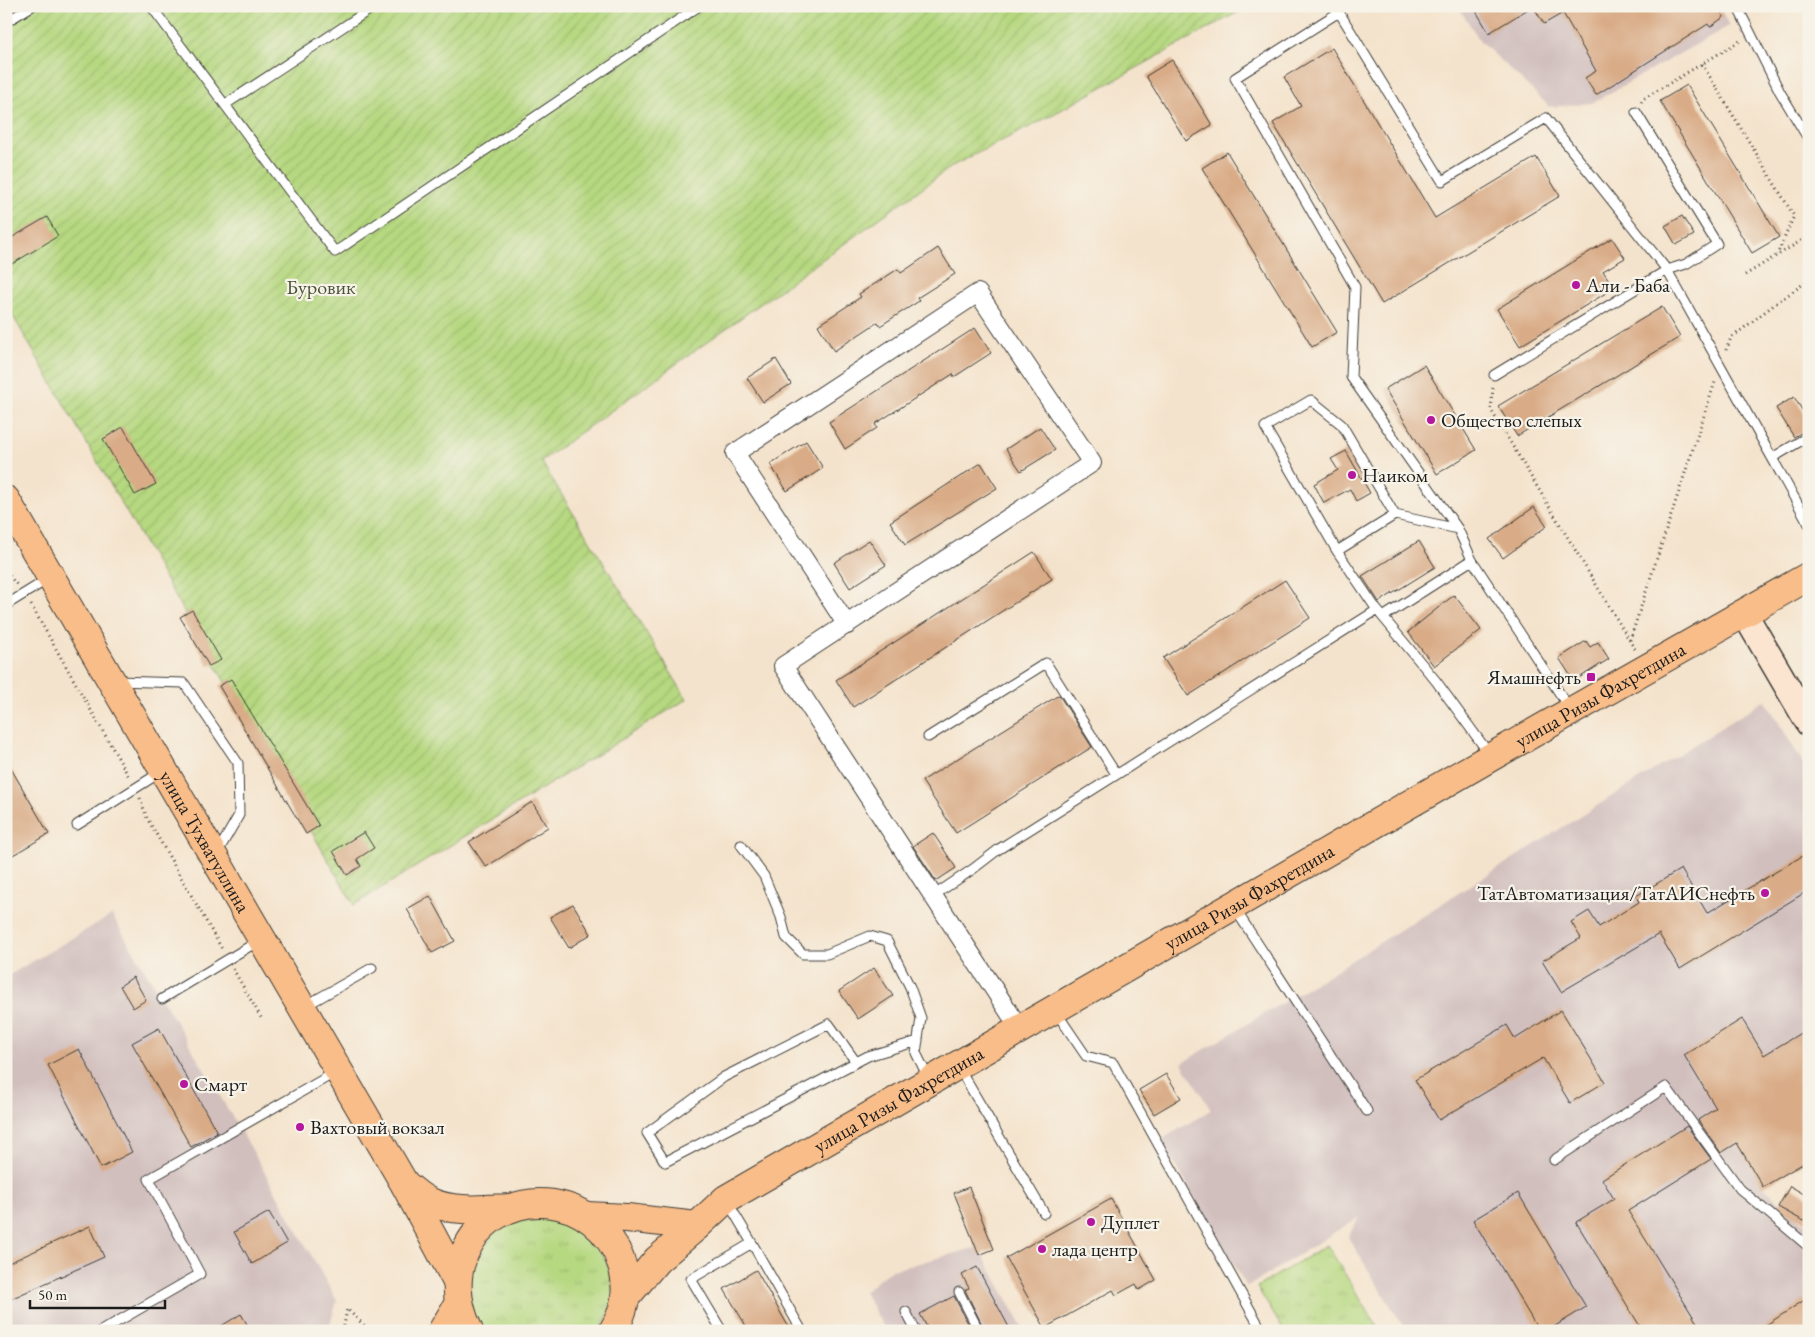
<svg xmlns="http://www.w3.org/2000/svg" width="1815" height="1337" viewBox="0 0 1815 1337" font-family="'EB Garamond',serif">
	<defs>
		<pattern id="grass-tufts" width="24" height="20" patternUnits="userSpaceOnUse" patternTransform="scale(1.25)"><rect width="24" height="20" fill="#b6d880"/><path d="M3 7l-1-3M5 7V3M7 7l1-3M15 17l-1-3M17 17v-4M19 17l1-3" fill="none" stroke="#9cb96e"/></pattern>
		<pattern id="garden-furrows" width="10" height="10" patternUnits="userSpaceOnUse" patternTransform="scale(1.25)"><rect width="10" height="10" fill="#b6d880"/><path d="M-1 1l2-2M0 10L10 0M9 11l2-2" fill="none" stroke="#9cb96e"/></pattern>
	</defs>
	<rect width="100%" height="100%" fill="#f7f3e8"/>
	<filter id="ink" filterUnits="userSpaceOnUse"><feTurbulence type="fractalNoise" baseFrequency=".02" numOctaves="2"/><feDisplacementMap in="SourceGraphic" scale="10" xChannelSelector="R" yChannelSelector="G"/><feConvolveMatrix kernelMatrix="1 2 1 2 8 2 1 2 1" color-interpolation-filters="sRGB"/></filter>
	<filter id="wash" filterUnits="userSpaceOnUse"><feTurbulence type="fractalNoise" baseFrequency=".0096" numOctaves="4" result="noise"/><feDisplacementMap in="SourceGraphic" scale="20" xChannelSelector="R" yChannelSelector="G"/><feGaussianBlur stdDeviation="1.12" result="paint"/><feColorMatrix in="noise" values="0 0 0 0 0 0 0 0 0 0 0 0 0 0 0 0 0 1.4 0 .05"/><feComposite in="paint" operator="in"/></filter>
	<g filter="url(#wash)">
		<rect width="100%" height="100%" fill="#f4e3cc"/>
		<path fill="#d1bfbe" d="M1458 6H1719L1729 26 1592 103 1550 107 1480 41Z
			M1765 700 1809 773V1050L1715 1108 1763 1187 1809 1228V1331H1406L1348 1237 1359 1217 1247 1287 1161 1140 1211 1110 1182 1063 1330 974Z
			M112 915 251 1148 337 1301 328 1331H6V977Z
			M978 1247 1025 1331H886L864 1292 889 1271Z"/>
		<path fill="url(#grass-tufts)" stroke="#697a4e" d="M543 1216C574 1221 594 1232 606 1261 611 1274 614 1288 612 1302 611 1312 603 1322 600 1331H480L471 1313 470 1271 493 1233 503 1227 528 1217Z
			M1327 1245 1380 1331H1284L1257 1287Z"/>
		<path fill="url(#garden-furrows)" stroke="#697a4e" d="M6 6H1249L1039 122 954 165 541 461 687 699 354 905 6 304Z"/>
		<g id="blocks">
			<path fill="#d9ac87" d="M1473 6H1717L1724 17 1710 27 1708 24 1596 95 1585 78 1596 71 1563 13 1544 24 1533 6 1489 33Z
				M1332 48 1435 218 1536 157 1560 196 1382 304 1273 123 1301 106 1284 77Z
				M1172 60 1212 125 1186 141 1146 76Z
				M1687 85 1779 237 1752 253 1660 101Z
				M1227 152 1337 332 1312 347 1202 168Z
				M1682 216 1694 235 1676 245 1665 226Z
				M47 217 58 236 12 264 6 254V241Z
				M1612 238 1625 258 1603 271 1614 288 1520 346 1497 309Z
				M938 248 955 274 917 298 919 301 880 326 878 322 834 351 818 325 861 297 859 294 898 269 901 273Z
				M1662 307 1680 337 1517 436 1498 406Z
				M975 328 991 353 954 377 953 374 875 424 877 428 845 449 829 422Z
				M776 359 791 384 763 402 747 378Z
				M1424 365 1476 450 1437 474 1385 389Z
				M1794 397 1809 421V428L1794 437 1776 408Z
				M123 427 156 484 135 495 103 439Z
				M1040 427 1055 450 1021 471 1006 449Z
				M806 441 823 468 787 491 770 464Z
				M1346 451 1370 493 1356 501 1350 489 1324 503 1314 484 1338 470 1331 459Z
				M981 463 997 488 905 545 890 522Z
				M1534 507 1547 526 1503 558 1489 539Z
				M869 540 886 565 850 588 834 563Z
				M1419 541 1435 567 1379 602 1362 576Z
				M1034 552 1052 579 853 707 836 680Z
				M1285 580 1310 618 1188 696 1163 658Z
				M1454 595 1481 630 1434 666 1408 632Z
				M192 610 221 660 209 666 180 617Z
				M1586 641 1590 647 1598 642 1609 659 1574 681 1559 658Z
				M231 679 319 826 306 834 219 686Z
				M1059 695 1092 747 956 833 922 781Z
				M6 760 49 834 6 859Z
				M532 802 548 827 486 867 469 842Z
				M364 832 374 848 357 859 361 866 347 875 333 851Z
				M933 833 956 868 936 881 913 846Z
				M1809 852V890L1680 969 1659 934 1561 992 1542 961 1581 938 1571 922 1589 911 1599 927 1639 902 1636 896 1681 869 1707 913Z
				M430 896 455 941 432 953 407 909Z
				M573 904 591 934 569 948 550 917Z
				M874 968 893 996 858 1019 839 991Z
				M133 977 146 1000 133 1008 120 986Z
				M1561 1010 1605 1082 1570 1103 1543 1058 1439 1120 1415 1080 1507 1025 1515 1039Z
				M1742 1019 1764 1055 1809 1028V1160L1763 1187 1737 1143 1721 1153 1698 1120 1716 1108 1684 1055Z
				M159 1028 217 1132 191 1147 132 1043Z
				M79 1049 132 1152 101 1168 48 1065Z
				M1166 1074 1181 1098 1154 1114 1139 1090Z
				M1687 1126 1711 1159 1628 1211 1702 1331H1643L1576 1222 1614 1199 1602 1179Z
				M1790 1186 1809 1197V1224L1778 1207Z
				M969 1187 994 1249 979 1255 954 1193Z
				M1518 1193 1586 1307 1547 1331H1539L1473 1220Z
				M1111 1199 1156 1280 1139 1290 1136 1284 1116 1295 1113 1290 1045 1328 1006 1258Z
				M269 1212 287 1243 252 1264 234 1232Z
				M90 1226 104 1257 6 1301V1264Z
				M977 1267 1011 1331H985L965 1290 969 1288 962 1275Z
				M756 1270 791 1331H749L724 1289Z
				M954 1296 972 1331H929L920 1314Z
				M1809 1297V1331H1757Z
				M241 1314 251 1331H213Z"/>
		</g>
	</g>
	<g filter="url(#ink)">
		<use href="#blocks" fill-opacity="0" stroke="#3c3a36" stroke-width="1"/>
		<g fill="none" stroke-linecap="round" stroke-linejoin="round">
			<defs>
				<path id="lane" d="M151 6 335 252 699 6
					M1737 6 1780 92 1809 140
					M6 22 32 6
					M226 104 375 6
					M1494 375 1667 270 1686 264 1717 244 1636 112
					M1772 458 1809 436
					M1395 515 1342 425 1311 400 1265 427 1337 551 1377 610 1436 681 1490 755
					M1337 551 1395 515 1458 529
					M6 605 48 579
					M1383 617 1472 560
					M116 681 184 683 238 763 239 815 216 855
					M1570 709 1472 560 1458 529 1351 377 1355 287 1235 78 1339 12 1442 181 1546 118 1667 270 1809 524
					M928 737 1046 663 1116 774
					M77 825 161 772
					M741 845 764 876 781 917 786 937 803 954H827L870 936 887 941 910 987 921 1018 916 1053 929 1079
					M933 896 973 869 999 849 1377 610
					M1235 909 1367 1111
					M162 999 260 940
					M305 1006 372 968
					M1056 1012 1086 1056 1113 1063 1262 1331
					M856 1062 829 1024 724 1077 647 1133 665 1162 868 1056 918 1041
					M959 1068 1044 1213
					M1554 1160 1666 1087 1740 1189 1809 1247
					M752 1243 802 1331
					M959 1292 979 1331
					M906 1312 916 1331
					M101 1331 200 1274 149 1179 336 1072
					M722 1331 691 1279 752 1243 727 1201"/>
				<path id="street" d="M847 625 735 453 978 293 1092 463 783 666 1020 1029"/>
				<path id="secondary" d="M1744 613 1809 724"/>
				<g id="primary">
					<path id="s1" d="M6 500 404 1183 457 1282"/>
					<path d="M405 1184C412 1190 420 1197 428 1201 453 1213 484 1209 511 1208"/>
					<path d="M587 1216 627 1218 697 1226"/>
					<path id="s2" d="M625 1298 657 1260 697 1226 726 1199 1491 757 1809 576"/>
					<path d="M442 1331 459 1303"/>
					<path d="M469 1331C457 1306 453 1280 464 1254 496 1180 599 1189 622 1265 627 1280 627 1299 621 1314 619 1320 616 1325 613 1331"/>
				</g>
			</defs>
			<use href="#lane" stroke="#3c3a36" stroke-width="11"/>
			<use href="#street" stroke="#3c3a36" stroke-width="20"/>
			<use href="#secondary" stroke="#3c3a36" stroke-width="28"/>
			<use href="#primary" stroke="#3c3a36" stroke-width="30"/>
			<path stroke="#3c3a36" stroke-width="3" stroke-dasharray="1 4" stroke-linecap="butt" d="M1702 64 1794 216 1777 255
				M1641 102 1643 99 1740 41
				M1745 275 1809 236
				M1726 350 1731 338 1775 304 1809 280
				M1493 388 1491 410 1636 651
				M6 572 17 585
				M31 605 129 777
				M1630 640 1715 382
				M140 798 147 818 222 949
				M233 969 263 1021
				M343 1331 347 1309 370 1331"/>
			<use href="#lane" stroke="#fff" stroke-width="9"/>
			<use href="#street" stroke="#fff" stroke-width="18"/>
			<use href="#secondary" stroke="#fce5d0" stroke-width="25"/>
			<use href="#primary" stroke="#f8bd89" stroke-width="28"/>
		</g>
	</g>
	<g fill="#b5179e" stroke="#f7f3e8" stroke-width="2">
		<circle cx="1576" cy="285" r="5"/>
		<circle cx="1431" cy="420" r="5"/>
		<circle cx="1352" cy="475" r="5"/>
		<rect x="1586" y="672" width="10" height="10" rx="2.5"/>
		<circle cx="1765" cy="893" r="5"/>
		<circle cx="184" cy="1084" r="5"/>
		<circle cx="300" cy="1127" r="5"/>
		<circle cx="1091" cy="1222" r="5"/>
		<circle cx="1042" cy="1249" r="5"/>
	</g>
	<g text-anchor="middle" stroke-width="4.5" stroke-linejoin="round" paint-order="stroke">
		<g font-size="20" fill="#1c1c1c" stroke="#f7f3e8" text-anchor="start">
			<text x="1586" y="292">Али - Баба</text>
			<text x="1441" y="427">Общество слепых</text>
			<text x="1362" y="482">Наиком</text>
			<text x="1581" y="684" text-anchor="end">Ямашнефть</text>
			<text x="1755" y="900" text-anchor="end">ТатАвтоматизация/ТатАИСнефть</text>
			<text x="194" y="1091">Смарт</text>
			<text x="310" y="1134">Вахтовый вокзал</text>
			<text x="1101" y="1229">Дуплет</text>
			<text x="1052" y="1256">лада центр</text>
		</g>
		<g font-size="20" fill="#4a543a" stroke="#f7f3e8">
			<text x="321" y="294">Буровик</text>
		</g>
		<g font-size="20" fill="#1c1c1c" stroke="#f7f3e8">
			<text dy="7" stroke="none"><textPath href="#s2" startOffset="1151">улица Ризы Фахретдина</textPath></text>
			<text dy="7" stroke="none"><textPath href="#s1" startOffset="395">улица Тухватуллина</textPath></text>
			<text dy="7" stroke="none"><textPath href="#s2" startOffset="746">улица Ризы Фахретдина</textPath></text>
			<text dy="7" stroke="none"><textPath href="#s2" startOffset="341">улица Ризы Фахретдина</textPath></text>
		</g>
	</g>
	<rect width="1815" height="1337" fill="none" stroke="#f7f3e8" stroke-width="25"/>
	<path d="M30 1300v8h135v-8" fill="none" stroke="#1c1c1c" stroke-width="2.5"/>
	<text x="38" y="1300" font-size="15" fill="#1c1c1c" stroke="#f7f3e8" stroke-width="4" paint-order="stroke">50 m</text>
</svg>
